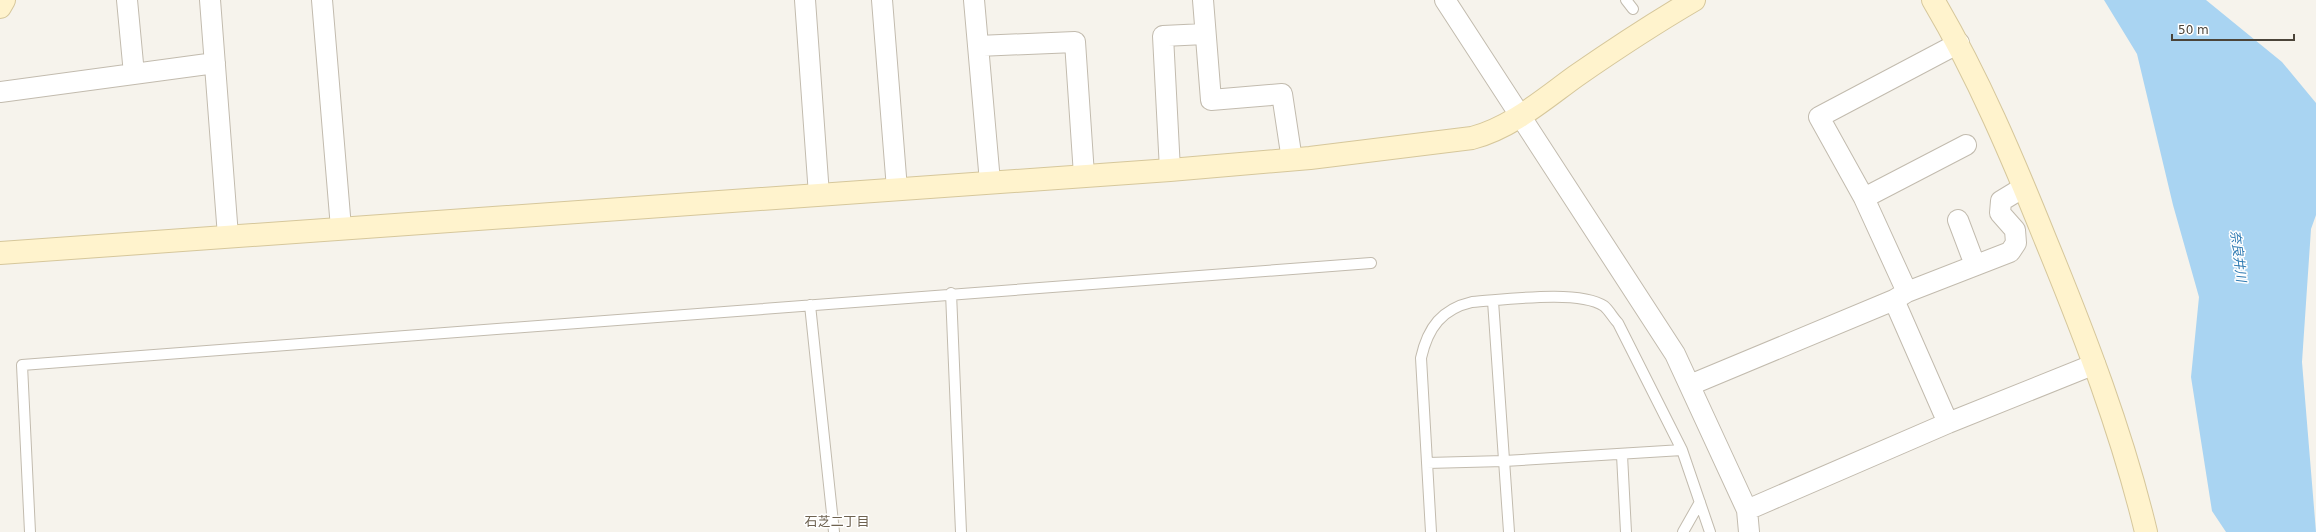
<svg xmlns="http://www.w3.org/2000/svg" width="2316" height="532" viewBox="0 0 2316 532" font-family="'DejaVu Sans','Noto Sans JP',sans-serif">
	<rect width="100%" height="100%" fill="#f6f3ec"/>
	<path fill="#a9d4f2" d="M2104 0H2206L2282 62 2316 103V215L2311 229 2302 362 2316 532H2226L2212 511 2191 377 2199 297 2173 205 2137 54Z"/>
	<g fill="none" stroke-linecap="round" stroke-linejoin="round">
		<defs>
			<path id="lane" d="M1626 0 1633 9
				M951 293 961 532
				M1493 301 1509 532
				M810 305 834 532
				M1622 455 1626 532
				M1427 463 1504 461 1682 450
				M30 532 22 365 1371 263
				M1431 532 1421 358C1428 327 1442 309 1472 302 1504 300 1579 289 1604 306 1609 310 1613 318 1618 323L1682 450 1710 532
				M1683 532 1700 502"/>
			<path id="street" d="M127 0 134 74
				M210 0 228 236
				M322 0 341 228
				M805 0 819 195
				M882 0 897 189
				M974 0 990 182
				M1203 0 1211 100 1282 94 1292 160
				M1445 0 1675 354 1747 510 1749 532
				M978 46 1075 42 1084 175
				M0 92 215 63
				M1170 170 1163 36 1205 34
				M1864 198 1966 145
				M1958 220 1975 265
				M1907 292 2010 252 2016 243 2015 230 2000 213 2001 201 2024 187
				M1894 300 1948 423
				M1690 385 1894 300 1907 292 1864 198 1819 117 1959 43
				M1747 510 1948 423 2095 364"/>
			<path id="secondary" d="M1933 0C1978 76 2013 159 2046 241 2085 336 2122 432 2146 532
				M0 7 4 0
				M0 253 1170 170 1310 158 1472 138C1511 128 1544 99 1576 76 1615 49 1653 24 1694 0"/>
		</defs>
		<use href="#lane" stroke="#c2bbae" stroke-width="12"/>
		<use href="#street" stroke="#c2bbae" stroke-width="22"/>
		<use href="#secondary" stroke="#d6c79b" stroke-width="24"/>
		<use href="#lane" stroke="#fff" stroke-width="10"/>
		<use href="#street" stroke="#fff" stroke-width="20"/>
		<use href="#secondary" stroke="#fff3cd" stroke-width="22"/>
	</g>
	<g text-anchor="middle" stroke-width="3" stroke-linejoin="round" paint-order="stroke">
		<g font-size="13" font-style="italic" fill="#2e7ab2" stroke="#fff">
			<text transform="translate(2239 256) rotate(83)" y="5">奈良井川</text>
		</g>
		<g font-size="13" fill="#6e6250" stroke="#fff">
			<text x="837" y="526">石芝二丁目</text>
		</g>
	</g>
	<path d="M2172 34v6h122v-6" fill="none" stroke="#4b4439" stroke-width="2"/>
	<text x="2178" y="34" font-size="12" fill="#4b4439" stroke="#ffffff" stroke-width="3" paint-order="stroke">50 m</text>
</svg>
